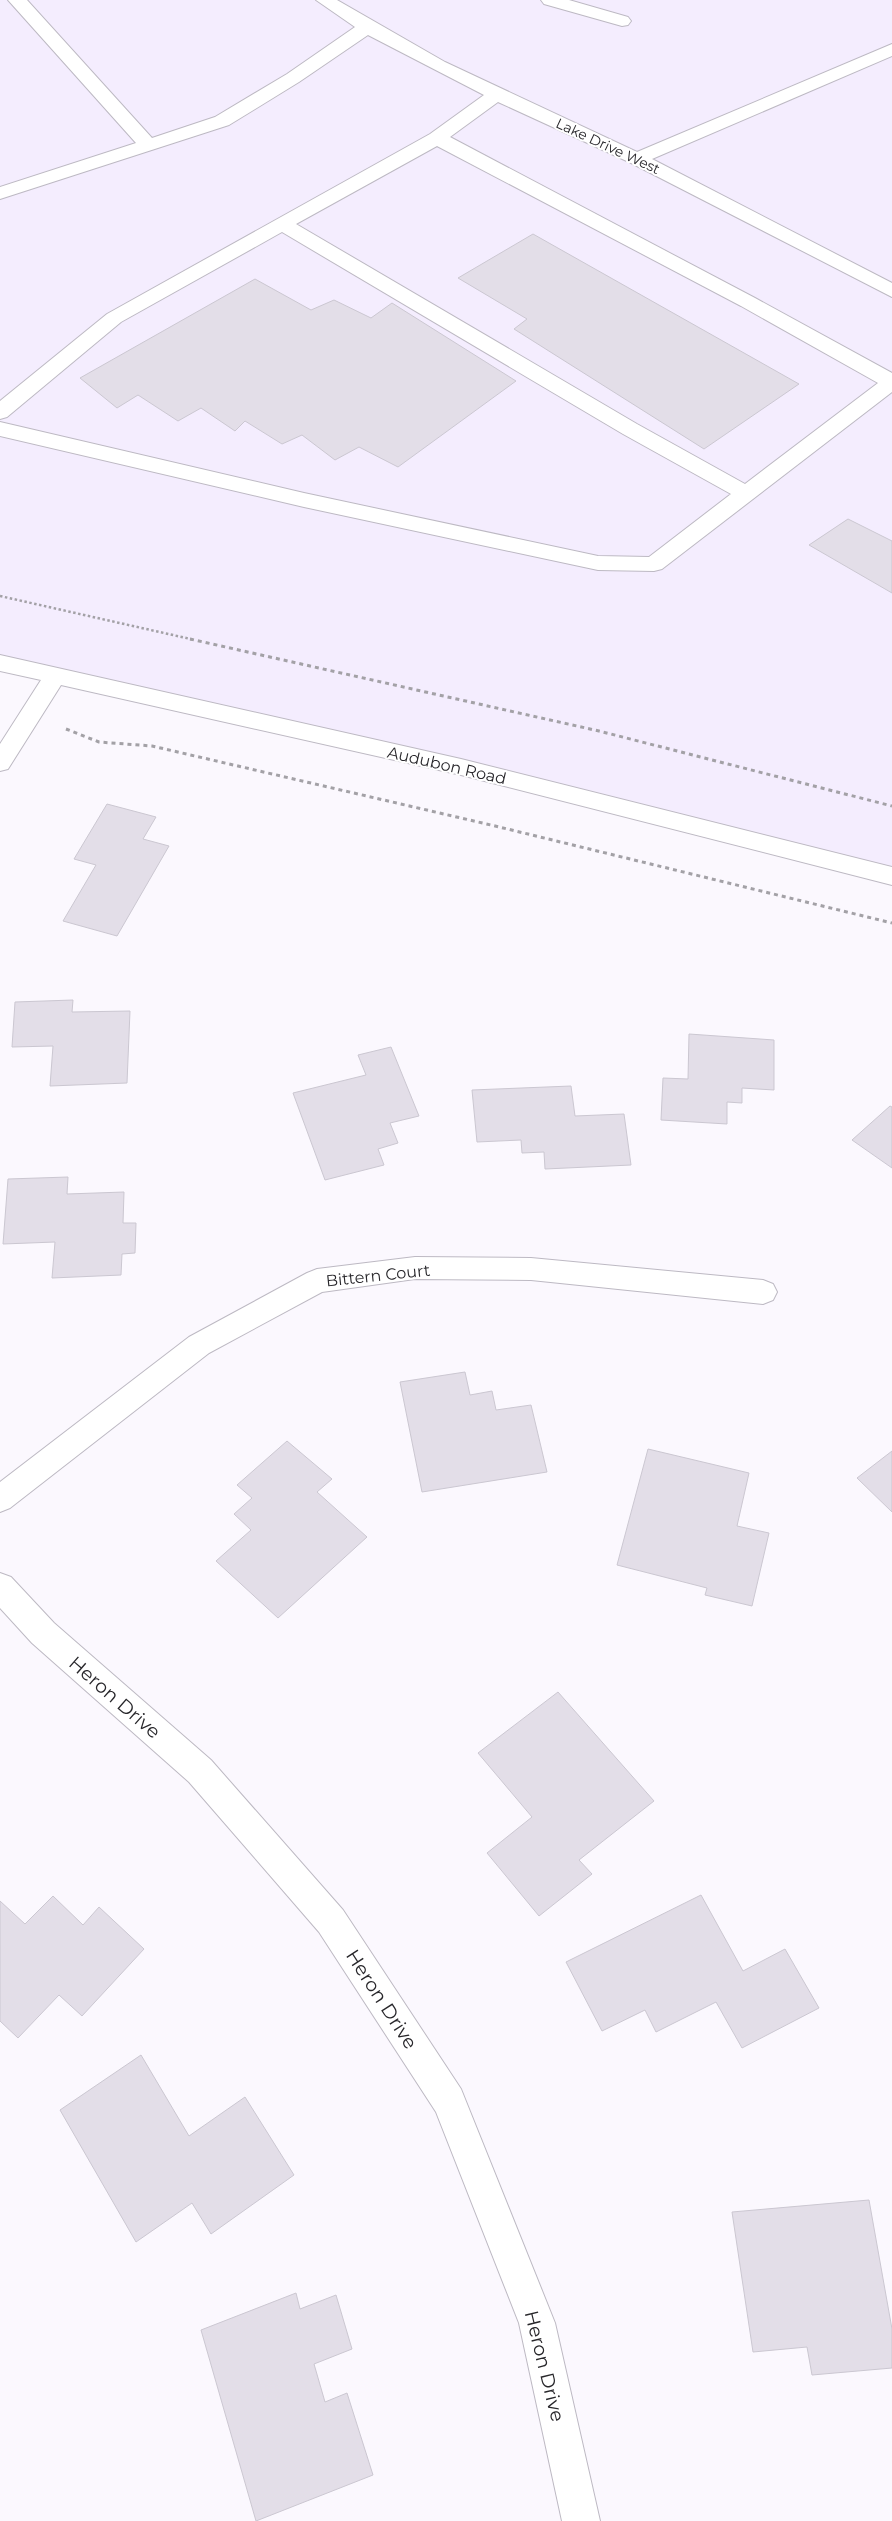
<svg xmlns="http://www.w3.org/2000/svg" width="892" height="2521" viewBox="0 0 892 2521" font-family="Montserrat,sans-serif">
	<rect width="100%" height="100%" fill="#fbf8fe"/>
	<path fill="#f4edfe" d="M0 0H892V876L0 663Z"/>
	<path fill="#e3dee8" stroke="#cbc7d1" d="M533 234 799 384 704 449 514 329 527 319 458 278Z
		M255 279 311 310 334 300 371 318 392 303 516 381 398 467 359 447 335 460 302 435 282 444 245 421 235 431 201 408 178 421 138 395 117 408 80 378Z
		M848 519 892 541V593L809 545Z
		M107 804 156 817 143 839 169 846 117 936 63 921 96 865 74 859Z
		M73 1000 72 1012 130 1011 127 1083 50 1086 53 1046 12 1047 15 1002Z
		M689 1034 774 1040V1090L742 1088V1103L727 1102V1124L661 1120 663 1078 688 1079Z
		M391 1047 419 1116 390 1123 398 1143 378 1149 384 1165 325 1180 293 1093 366 1075 358 1055Z
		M571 1086 575 1116 624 1114 631 1165 545 1169 544 1152 522 1153 521 1140 477 1142 472 1090Z
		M890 1106 892 1107V1168L852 1140Z
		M68 1177 67 1194 124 1192 123 1223H136L135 1253 122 1254 121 1275 52 1278 55 1242 3 1244 8 1179Z
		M465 1372 470 1395 492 1391 496 1410 531 1405 547 1472 422 1492 400 1382Z
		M287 1441 332 1479 317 1492 367 1537 278 1618 216 1561 251 1530 234 1514 252 1498 237 1485Z
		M648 1449 749 1473 737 1526 769 1533 752 1606 705 1595 707 1588 617 1565Z
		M892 1451V1512L857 1478Z
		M558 1692 654 1801 579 1860 592 1874 539 1916 487 1853 532 1817 478 1753Z
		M701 1895 743 1971 785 1949 819 2008 742 2048 716 2002 656 2032 645 2010 602 2031 566 1962Z
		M53 1896 83 1925 99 1907 144 1949 82 2016 59 1995 18 2038 0 2021V1901L25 1924Z
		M141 2055 189 2136 245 2097 294 2175 211 2234 192 2203 136 2242 60 2110Z
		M869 2200 892 2329V2368L812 2375 807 2347 753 2352 732 2212Z
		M296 2293 300 2309 336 2295 352 2349 314 2364 325 2402 347 2393 373 2475 256 2521 201 2330Z"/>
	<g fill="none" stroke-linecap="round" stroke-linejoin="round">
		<defs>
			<path id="minor" d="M8 0H27L152 138 215 117 287 74 355 27 316 0H337L445 62 637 152 892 44V56L652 159 892 283V297L631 163 498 102 450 137 755 298 892 373V392L662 569 654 571 598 570 304 507 0 436V422L304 493 598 556 649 557 731 494 623 434 282 232 121 322 7 417 0 419V401L107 314 430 134 484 95 368 35 299 82 229 125 0 199V187L136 143ZM437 146 741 306 878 383 745 484 637 424 296 224Z
				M541 0H569L628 17 631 21 628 25 622 26 544 4Z
				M0 655 461 759 892 867V885L461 775 61 685 8 769 0 771V744L41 680 0 671Z
				M415 1257 531 1258 763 1280 773 1284 777 1292 773 1300 763 1304 531 1280 415 1279 322 1292 209 1353 10 1508 0 1512V1482L189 1337 307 1273 317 1269Z
				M0 1573 11 1577 54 1623 211 1760 343 1910 461 2089 555 2323 600 2521H562L519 2323 436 2112 319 1932 189 1782 32 1643 0 1608Z"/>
		</defs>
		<use href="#minor" stroke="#bdb9c3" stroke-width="2"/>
		<path stroke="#a3a1a6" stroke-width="2.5" stroke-dasharray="2.5 2.5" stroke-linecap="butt" d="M0 596 195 640"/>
		<path stroke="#a3a1a6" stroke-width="3" stroke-dasharray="4 4" stroke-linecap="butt" d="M190 639 599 731 892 806
			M66 729 99 742 152 746 491 825 892 923"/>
		<use href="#minor" fill="#fff" fill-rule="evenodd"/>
	</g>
	<g text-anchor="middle" stroke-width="4" stroke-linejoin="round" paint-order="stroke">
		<g font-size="14" fill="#28272b" stroke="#fff">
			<text transform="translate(608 146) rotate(25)" y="5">Lake Drive West</text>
		</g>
		<g font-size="16" fill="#28272b" stroke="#fff">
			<text transform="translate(447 765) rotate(13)" y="6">Audubon Road</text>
			<text transform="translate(378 1275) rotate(-6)" y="6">Bittern Court</text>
		</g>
		<g font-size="19" fill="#28272b" stroke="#fff">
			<text transform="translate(115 1697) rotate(41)" y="7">Heron Drive</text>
			<text transform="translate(382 1999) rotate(57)" y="7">Heron Drive</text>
			<text transform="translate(545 2366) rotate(76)" y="7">Heron Drive</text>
		</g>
	</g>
</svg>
